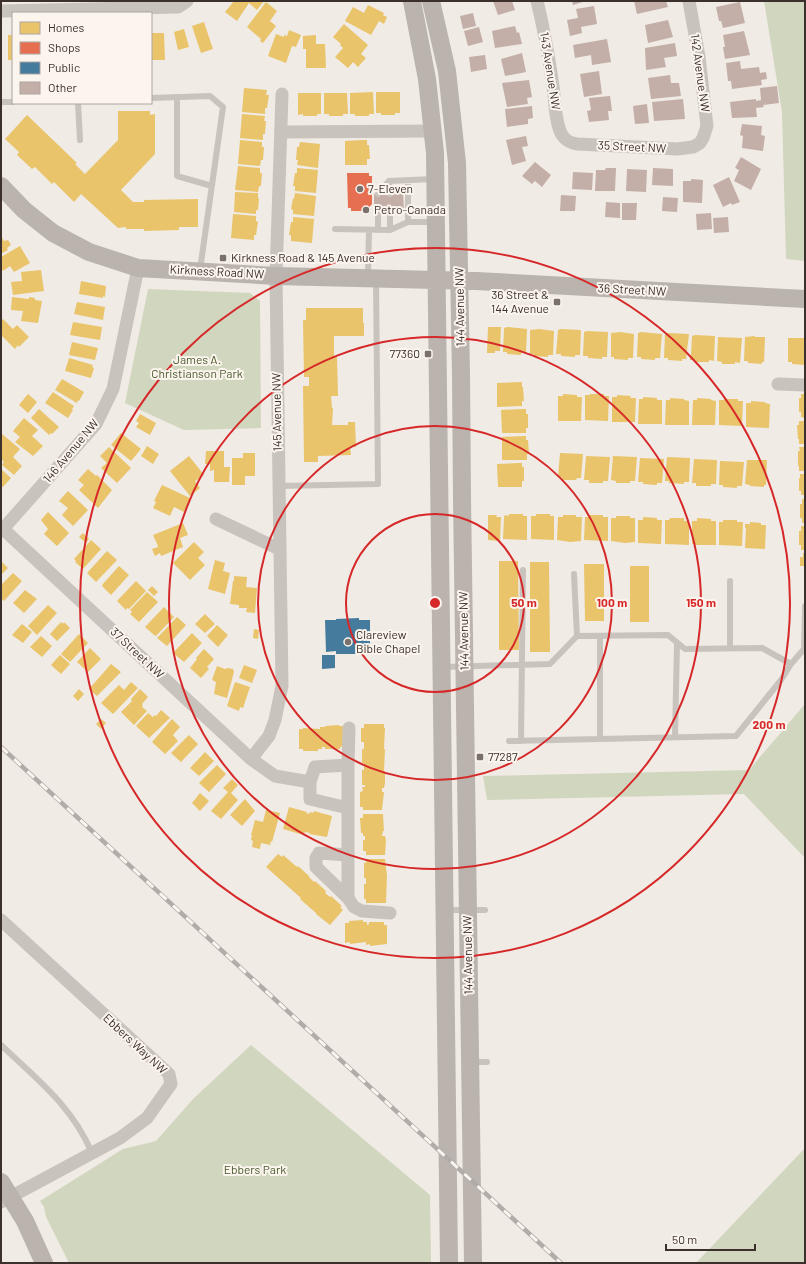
<svg xmlns="http://www.w3.org/2000/svg" width="806" height="1264" viewBox="0 0 806 1264" font-family="Barlow,sans-serif">
	<rect width="100%" height="100%" fill="#f0ebe5"/>
	<path fill="#d1d6bf" d="M764 1H805V261L786 259 782 112Z
		M148 289 250 293 260 301 261 428 184 430 125 403Z
		M805 704V858L744 794 487 800 483 776 749 770Z
		M251 1045 430 1195 431 1263H69L46 1217 44 1207 40 1201 123 1149 156 1141 193 1099Z
		M805 1147V1263H696L805 1148Z"/>
	<path fill="#e9c46a" d="M234 1H264L257 10 249 3 237 21 225 12Z
		M266 2 277 11 270 21 276 26 263 43 260 41 261 39 247 27Z
		M368 5 384 13 383 15 387 17 384 24 379 21 371 35 345 21 353 7 364 13Z
		M204 22 213 49 201 53 192 26Z
		M344 24 368 45 361 54 366 58 358 67 353 62 348 68 335 57 343 48 340 45 341 44 333 37Z
		M184 29 189 47 178 50 174 32Z
		M289 30 301 35 296 47 292 46 286 63 268 56 276 34 284 37V35L287 36Z
		M151 33H164L165 60H152Z
		M8 35H13V60H8Z
		M316 35V44H325L326 68H306V49H303V36Z
		M244 88 267 90 266 95H269L267 108H265V114L242 112Z
		M373 92 374 114H369V116H355V114H350V93Z
		M376 92H400V113H395V115H381V113H376Z
		M298 93H321V114H317V116H303V114L298 115Z
		M324 93H347L348 114H343V116H329V114H324Z
		M118 111H150V115L155 114V154L121 190 133 202H144V200L198 199V227H179V230L144 231V229H126V227L118 228 81 194 74 202 54 182 52 184 35 167 32 169 17 155 19 152 5 139 27 115 77 163 75 164 85 174 118 140Z
		M242 114 265 116 264 121H266L265 134H263V140L240 138Z
		M240 140 262 142V147H264L263 160H261L260 166 238 164Z
		M363 140H367V145H369L370 159H367V165H345V141Z
		M300 142 320 144 318 168 297 165 298 160H296L297 147H299Z
		M238 166 260 168V173H262L261 186H259L258 192 235 190Z
		M297 168 318 170 316 193 295 191V186H293L295 173H297Z
		M235 192 258 193V198L259 199 258 210H256V214L234 212Z
		M295 193 316 196 314 216 293 214V210L291 209 293 198 294 199Z
		M233 214 256 216V221L258 222 256 235H254V240L231 238Z
		M293 217 314 219 312 243 291 241V235H289L291 222H293Z
		M1 236 4 241 8 240 11 245 7 248 8 250 1 254Z
		M20 246 30 263 14 272 10 266 3 271 1 267V257Z
		M41 270 44 291 13 295 11 282 22 281 21 272Z
		M81 281 106 286 105 297 103 296V298L79 294Z
		M12 297 29 299V297L35 298V300L42 301 38 323 21 321 23 311 11 310Z
		M77 302 105 307 103 320 74 314Z
		M306 308H363V323H364V336H334V357H337L338 396H331L332 408H333L332 425H348V422H355L356 447H350L351 455 318 456V462H304L303 386H309V377H304L303 320H306Z
		M3 319 13 329 17 325 29 337 19 347 18 345 15 349 1 335V321Z
		M73 322 102 327 100 340 70 335Z
		M488 327H501L500 351H495V353H487Z
		M507 327 527 329 526 353H521V355L507 354V352H503L504 328Z
		M539 329 554 331 553 355H548V357L534 356V354H530V330Z
		M561 329 581 330 580 355H575V357L561 356V354H556L558 330Z
		M587 331 608 332 607 357H602V359L588 358V356H583L584 332Z
		M620 332 634 334 633 358H628V360L614 359V357H611V333Z
		M641 332 662 334 660 358H655V360L641 359V357H637L638 333Z
		M668 333 689 334 686 359H682V361L668 360V358H664L665 334Z
		M695 335 715 336 714 361 709 360V362H695V360H690V356H691L692 336Z
		M755 336V337H765L764 362H762V364L748 363V361H744L745 337Z
		M718 337 742 338 740 363 735 362V364H722V362L717 361Z
		M788 338H805V365L792 364V362H788Z
		M72 342 98 348 95 360 69 355Z
		M69 358 93 365 92 367 94 368 91 378 65 371Z
		M62 379 84 392 79 401 78 400 77 403 55 390Z
		M522 382V387H523L524 401H522V406L497 407V383Z
		M53 392 74 406 72 409 73 410 68 418 45 403Z
		M28 394 37 402 28 413 19 405Z
		M563 394 577 395V397H582L581 421H558V396H563Z
		M590 394H604V396H609L608 421 585 420V395H590Z
		M801 394H805V418L801 417V412H799V398H801Z
		M617 395 631 396 630 398H636L635 422H612V397H617Z
		M643 397 657 398V400H662V424H638L639 399H643Z
		M670 398 684 399V400L689 401V425H665L666 400H670Z
		M697 398 711 399V400L716 401 715 425H692L693 400H697Z
		M724 399H738V401H743L742 426 719 425V400H724Z
		M751 401 765 402V403L770 404 769 428 746 427V403H751Z
		M39 409 59 427 52 434 51 433 49 435 31 418Z
		M522 409H526V414H528V428H526V433H502L501 410Z
		M140 414 156 423 150 435 136 427 139 423 136 421Z
		M24 418 38 430 32 436 43 446 33 456 15 442 20 437 13 431Z
		M799 421H805V444H799V439H798L797 425H799Z
		M121 433 141 449 131 461 111 445Z
		M2 434 20 449 13 457 22 466 14 475 2 465 4 462 1 459V435Z
		M523 436H526V440H528L529 454H527V460H502V437Z
		M147 446 159 454 153 464 141 456Z
		M109 447 131 468 117 483 101 468 107 463 100 456Z
		M799 447H805V471H799V466H798V451H800Z
		M206 451H224V467H230L229 482H214V470L210 471V464H205Z
		M243 453H255V476H245V485H232V458H243Z
		M560 453 583 454 581 478H577L576 480H562V477H558Z
		M189 456 204 475 195 481 200 488 190 496 170 471Z
		M586 456 610 457 608 481H603V483H589V480H584Z
		M613 456 637 457 635 481H630V483H616V481L611 480Z
		M667 457 690 458 689 482H684V484L669 483V481H665Z
		M640 458 664 459 662 483H657V485L643 484V482H638Z
		M694 459 717 460 716 484H711V486H696V483H692Z
		M747 460H767L766 485H764V487L750 486V485L745 484Z
		M720 461 744 462 742 486H737V488L723 487V485H719Z
		M518 463H522V467H524V481H522V487H498L497 464Z
		M1 469 11 478 3 487 1 485Z
		M88 469 96 476 97 475 112 490 98 508 79 490 84 485 78 480Z
		M800 474H805V495H801V491H799V478H800Z
		M162 485 190 498 184 512 174 507 170 516 153 508 156 502 154 501Z
		M68 491 88 510 73 526 62 515 68 508 59 501Z
		M802 499H805V523H802V518H800V504H802Z
		M48 512 69 533 57 546 44 534 48 529 41 520Z
		M509 514H523V516H527V540L503 539 504 517 505 515 509 516Z
		M536 514H550V516H554V540L531 539V516H536Z
		M488 515H497L496 517H501L500 541 488 540Z
		M563 515H576V517H582L581 541 570 542 557 540 558 517H563Z
		M589 515H603V517H608V541L584 540 585 517H589Z
		M616 516H630V518H635V542L625 543 611 541V518H616Z
		M643 517 657 518V520H662L661 544 638 543V520H643Z
		M670 518H684V521H689V545L665 544V520H669Z
		M697 518 711 519V521H716V545H694V544H692V521H697Z
		M723 520H737V522H743L742 546 719 545V522H723Z
		M750 522 761 523V525H766L765 549 745 548 746 528H745V524H750Z
		M183 523 188 535 180 538 183 547 161 556 160 553 155 556 152 549 158 547V546L153 535Z
		M801 526H805V550H801V545H799V531H801Z
		M83 533 89 539 86 543 79 537Z
		M91 540 101 549 83 569 75 562 76 561 74 559Z
		M194 542 204 552 198 558 205 565 190 580 173 563Z
		M107 551 117 560 96 582 87 573Z
		M803 553H805V566H800V557H803Z
		M215 560 225 563 223 571 230 573 225 594 208 589Z
		M1 561 8 568 1 575Z
		M499 561H518L519 650H499Z
		M530 562H549L550 652H530Z
		M584 564H604V621H585Z
		M119 566 129 575 111 595 103 587 102 585Z
		M630 566H649V622H630Z
		M13 573 22 581 4 601 1 598V585Z
		M234 576 247 577 246 587 257 588 255 613 246 612 247 608H239V605L230 604 233 581H234Z
		M136 581 146 591 129 609 127 608 126 610 117 601Z
		M152 586 158 592 154 596 148 590Z
		M25 590 37 599 24 613 13 603Z
		M147 592 158 602 139 622 130 614 132 612 130 610Z
		M48 605 57 613 37 635 28 626Z
		M164 607 174 617 156 636 154 635 145 627Z
		M205 614 215 624 205 633 195 624Z
		M177 617 186 625 167 646 157 638Z
		M61 622 63 624 64 622 70 628 57 641 50 634Z
		M22 624 32 632 23 643 12 635Z
		M217 625 228 635 218 647 207 636Z
		M254 629 259 630 258 639 253 638Z
		M192 633 202 643 184 662 173 653Z
		M79 634 88 643 70 662 61 654Z
		M41 636 52 646 42 657 30 647Z
		M90 648 101 659 88 672 77 662Z
		M204 649 214 659 207 667 209 669 201 678 190 668 197 659 196 658Z
		M60 655 70 664 61 674 51 665Z
		M111 664 121 672 97 696 89 689Z
		M244 665 257 670 252 683 239 678Z
		M217 666 225 669 228 668 233 669 234 672 227 698 214 694 216 682 212 680Z
		M131 682 138 688 113 714 101 703 119 685 124 690Z
		M235 682 250 687 243 708 240 707 239 711 227 706Z
		M79 689 84 694 78 701 73 696Z
		M140 689 148 697 142 704 143 706 142 707 147 711 134 725 121 712 132 701 131 699Z
		M161 710 170 718 149 738 136 726 148 713 153 717 155 715 156 716Z
		M101 719 106 723 101 729 96 724Z
		M172 719 180 727 173 735 178 741 165 754 152 742Z
		M364 724H384V728H385L384 749H385L384 771H385V783L384 788H382V792H384L382 810H363V807H360V792L363 791 362 787H365V785H362V770H364V763H362V749H364V742H361V728H364Z
		M339 725V726H343V746L340 747V749H325V747H322V749H318V751H303V749H299V729H303V728L320 729V727H325V726Z
		M189 735 198 744 181 762 171 753Z
		M205 752 214 761 199 776 190 768Z
		M217 765 226 774 209 792 199 783Z
		M232 779 238 785 231 793 238 800 221 819 211 811 228 792 223 788Z
		M200 793 209 801 200 811 192 803Z
		M245 799 255 811 242 826 230 815Z
		M289 807 307 812 306 813 309 814 310 812 313 813 314 811 332 816 327 837 309 834 310 833 305 832 304 834H300L283 829Z
		M266 810 280 813 272 842 271 841 270 845 261 843 260 849 252 847 253 841 251 840 252 835H251L255 820 263 822Z
		M363 814H383L384 831H383L382 836H385L386 840 385 855H366V851H363V840H365V836H363V833H361L360 818H363Z
		M278 854 282 857 283 855 297 867 298 866 309 876V877L314 882 315 881 326 891 325 893 330 897 331 896 342 906 340 907 343 910 330 925 316 914V913L300 899 301 898 266 867Z
		M366 859H385L387 876 386 903H366V899H364V884H366V878H364V863H366Z
		M363 920V922H367V925L369 924V922H384V925H387V944L370 946V944L366 945V942L350 944V942L345 943V923H349V921Z"/>
	<path fill="#e76f51" d="M347 173H369V176H372V204L366 211H351V208H348Z"/>
	<path fill="#457b9d" d="M359 618V620H370V651H361L359 654H336V651L326 652 325 620H336V619Z
		M322 655H335V668L322 669Z"/>
	<path fill="#c3afa7" d="M493 1H512L515 10 498 15Z
		M572 1H586L573 5Z
		M634 1H666L668 7 637 14Z
		M740 2 745 23 723 28 721 21H719L716 7Z
		M594 6 597 24 581 27 582 33 570 36 567 20 578 18 576 9Z
		M473 13 476 26 463 29 460 16Z
		M668 20 673 37 648 43 645 25Z
		M515 26 517 33 519 32 522 44 495 48 492 31Z
		M479 27 483 42 468 46 464 31Z
		M744 31 750 55 725 59 723 47H725L723 35Z
		M607 39 611 62 592 65 591 55 575 58 573 45Z
		M675 43 677 56 664 58 666 67 646 70 645 48Z
		M522 53 526 72 505 76 501 59Z
		M485 55 487 69 471 72 469 57Z
		M740 61 741 69 759 67 760 73 766 72 767 79 761 80 762 85 732 89 731 81H728L726 63Z
		M599 71 602 94 584 97 580 74Z
		M670 75 671 83H679L681 96 651 99 648 78Z
		M529 80 532 97 527 98 528 104 507 107 502 83Z
		M777 86 779 103 763 105 764 107 756 108 757 117 732 118 730 102 756 99V101L761 100 760 88Z
		M610 96 612 111H608L609 120 589 122 587 111 591 110 589 98Z
		M683 99 685 119 654 121 652 102Z
		M647 104 649 123 635 124 633 106Z
		M532 106 533 118 528 119V124L507 127 505 109Z
		M742 124 762 126 761 135 765 136 763 151 742 148 743 136 740 135Z
		M526 136 528 146 522 147 526 161 512 165 506 140Z
		M741 157 761 169 751 190 734 181 739 170 735 168Z
		M535 162 551 175 542 187 535 181 532 184 522 176Z
		M606 168H616L615 191H595L596 170H605Z
		M653 168 673 169V186L652 185Z
		M627 169 647 170 646 192 626 191Z
		M573 172 593 173 592 190 572 189Z
		M729 177 740 202 732 205 731 203 723 207 713 185Z
		M691 179 703 180 702 203 683 202V181H691Z
		M403 193 404 209 374 210V194Z
		M561 195 576 196 575 211H560Z
		M663 197 678 198 677 212 662 211Z
		M606 202 620 203V218L605 217Z
		M622 203H637L636 220H622Z
		M711 213 712 229 697 230 696 214Z
		M728 217 729 232 714 233 713 218Z"/>
	<g fill="none" stroke-linecap="round" stroke-linejoin="round">
		<path stroke="#c9c3be" stroke-width="6" d="M177 97V176L212 186
			M151 98 210 96 223 107 200 270
			M1 102H13
			M78 103 80 140
			M408 180V222H435
			M378 194 389 181
			M390 194 389 181 433 179
			M335 229 390 230V210
			M378 230V210
			M390 230 408 222
			M368 276 369 230
			M278 486 378 484 376 280
			M574 574 577 636
			M730 581V648
			M791 664 804 649 805 606
			M443 667 550 664 577 636 668 635 685 649 762 648 791 664 781 680 736 736 509 741
			M675 737 677 643
			M600 739V636
			M521 741 523 570
			M446 910H485
			M1 1045C37 1079 72 1106 92 1153
			M472 1062H487"/>
		<path stroke="#c9c3be" stroke-width="13" d="M537 1C544 29 549 58 553 86 555 101 555 123 562 135 566 141 570 143 577 144L677 149 693 147 700 143 703 138 707 126 699 57 689 1
			M1 11 178 7 187 1
			M281 132 432 131
			M778 384 805 385
			M216 519 279 549
			M1 527 251 759 275 776 310 782 315 767 348 765V898L354 907 362 911 390 913
			M3 529 96 424 113 389 138 268
			M251 759 269 736 275 720 282 686 276 276 282 94
			M348 765 349 728
			M310 782V799L348 808
			M348 898 316 867V858L319 853 348 855
			M1 920 169 1074 171 1084 147 1118 120 1138 1 1202"/>
		<path stroke="#bab3ae" stroke-width="18" d="M412 1 427 79 435 153 449 1263
			M431 1 447 71 457 163 461 374 462 498 473 1263
			M1 186 24 210 53 233 89 252 138 268 276 276 476 281 805 299
			M1 1182 25 1221 44 1263"/>
		<defs>
			<path id="rail" d="M1 747 561 1263"/>
		</defs>
		<use href="#rail" stroke="#b1aca8" stroke-width="4.5"/>
		<use href="#rail" stroke="#fbf5ee" stroke-width="3" stroke-dasharray="9" stroke-linecap="butt"/>
	</g>
	<g fill="none" stroke="#d62828" stroke-width="2">
		<circle cx="435" cy="603" r="89"/>
		<circle cx="435" cy="603" r="177"/>
		<circle cx="435" cy="603" r="266"/>
		<circle cx="435" cy="603" r="355"/>
	</g>
	<g fill="#7a716c" stroke="#fbf5ee" stroke-width="1.5">
		<circle cx="360" cy="189" r="4"/>
		<circle cx="366" cy="210" r="4"/>
		<rect x="219" y="254" width="8" height="8" rx="2"/>
		<rect x="553" y="298" width="8" height="8" rx="2"/>
		<rect x="424" y="350" width="8" height="8" rx="2"/>
		<circle cx="348" cy="642" r="4"/>
		<rect x="476" y="753" width="8" height="8" rx="2"/>
	</g>
	<g text-anchor="middle" stroke-width="4" stroke-linejoin="round" paint-order="stroke">
		<g font-size="12" fill="#3b302b" stroke="#fbf5ee">
			<text transform="translate(550 71) rotate(81)" y="4">143 Avenue NW</text>
			<text transform="translate(700 73) rotate(82)" y="4">142 Avenue NW</text>
			<text transform="translate(632 147) rotate(3)" y="4">35 Street NW</text>
			<text transform="translate(217 272) rotate(3)" y="4">Kirkness Road NW</text>
			<text transform="translate(632 290) rotate(3)" y="4">36 Street NW</text>
			<text transform="translate(460 307) rotate(-91)" y="4">144 Avenue NW</text>
			<text transform="translate(277 412) rotate(-91)" y="4">145 Avenue NW</text>
			<text transform="translate(71 451) rotate(-50)" y="4">146 Avenue NW</text>
			<text transform="translate(464 631) rotate(-91)" y="4">144 Avenue NW</text>
			<text transform="translate(137 653) rotate(43)" y="4">37 Street NW</text>
			<text transform="translate(468 955) rotate(-91)" y="4">144 Avenue NW</text>
			<text transform="translate(135 1044) rotate(43)" y="4">Ebbers Way NW</text>
		</g>
		<g font-size="12" fill="#3b302b" stroke="#fbf5ee" text-anchor="start">
			<text x="368" y="193">7-Eleven</text>
			<text x="374" y="214">Petro-Canada</text>
			<text x="231" y="262">Kirkness Road &amp; 145 Avenue</text>
			<text x="549" y="299" text-anchor="end">36 Street &amp;<tspan x="549" dy="14">144 Avenue</tspan></text>
			<text x="420" y="358" text-anchor="end">77360</text>
			<text x="356" y="639">Clareview<tspan x="356" dy="14">Bible Chapel</tspan></text>
			<text x="488" y="761">77287</text>
		</g>
		<g font-size="12" fill="#4a5a2e" stroke="#fbf5ee">
			<text x="197" y="364">James A.<tspan x="197" dy="14">Christianson Park</tspan></text>
			<text x="255" y="1174">Ebbers Park</text>
		</g>
	</g>
	<circle cx="435" cy="603" r="6" fill="#d62828" stroke="#fbf5ee" stroke-width="2"/>
	<g font-size="12" text-anchor="middle" font-weight="bold" fill="#d62828" stroke="#fbf5ee" stroke-width="4" stroke-linejoin="round" paint-order="stroke">
		<text x="524" y="607">50 m</text>
		<text x="612" y="607">100 m</text>
		<text x="701" y="607">150 m</text>
		<text x="769" y="729">200 m</text>
	</g>
	<rect width="806" height="1264" fill="none" stroke="#3b302b" stroke-width="4"/>
	<rect x="12" y="12" width="140" height="92" fill="#fbf5ee" stroke="#aea6a0"/>
	<rect x="20" y="22" width="20" height="12" fill="#e9c46a" stroke="#aea6a0"/>
	<text x="48" y="32" font-size="12" fill="#3b302b">Homes</text>
	<rect x="20" y="42" width="20" height="12" fill="#e76f51" stroke="#aea6a0"/>
	<text x="48" y="52" font-size="12" fill="#3b302b">Shops</text>
	<rect x="20" y="62" width="20" height="12" fill="#457b9d" stroke="#aea6a0"/>
	<text x="48" y="72" font-size="12" fill="#3b302b">Public</text>
	<rect x="20" y="82" width="20" height="12" fill="#c3afa7" stroke="#aea6a0"/>
	<text x="48" y="92" font-size="12" fill="#3b302b">Other</text>
	<path d="M666 1244v6h89v-6" fill="none" stroke="#3b302b" stroke-width="2"/>
	<text x="672" y="1244" font-size="12" fill="#3b302b" stroke="#fbf5ee" stroke-width="3" paint-order="stroke">50 m</text>
</svg>
